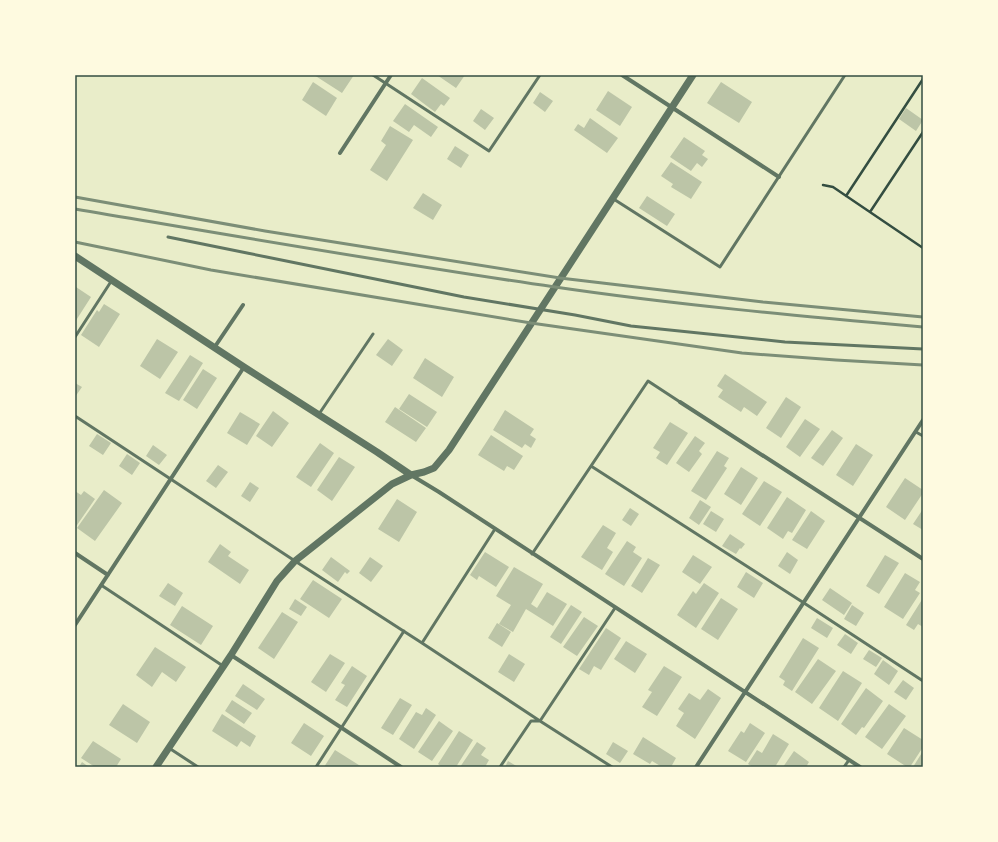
<svg xmlns="http://www.w3.org/2000/svg" width="998" height="842" viewBox="0 0 998 842" font-family="'Crimson Pro',serif">
	<rect width="100%" height="100%" fill="#e9edc9"/>
	<path fill="#bcc5a7" d="M314 75H354L342 93Z
		M437 75H465L456 88Z
		M422 78 450 98 444 106 441 104 435 112 411 94Z
		M313 82 337 98 326 116 302 100Z
		M721 82 752 102 739 123 707 103Z
		M608 91 632 107 620 126 596 110Z
		M540 92 553 101 545 112 533 103Z
		M405 104 438 127 431 137 414 125 409 132 393 121Z
		M906 108 923 120 916 131 899 119Z
		M481 109 494 118 485 130 473 121Z
		M590 118 618 138 607 153 574 130 578 124 584 128Z
		M390 126 413 140 387 181 370 170 386 145 381 141Z
		M684 137 705 151 702 155 708 159 702 167 697 163 691 171 670 157Z
		M455 146 469 155 461 168 447 159Z
		M671 162 702 182 691 199 671 187 673 184 661 176Z
		M423 193 442 205 433 220 413 208Z
		M647 196 675 214 667 226 639 208Z
		M76 287 91 297 75 322V288Z
		M104 304 120 314 99 347 81 335 97 310 99 312Z
		M157 339 178 352 160 379 140 366Z
		M388 339 403 350 392 366 376 355Z
		M190 355 203 363 179 401 165 393Z
		M425 358 454 377 442 397 413 378Z
		M203 369 217 378 197 409 183 400Z
		M725 374 767 402 757 416 744 407 741 412 718 397 723 390 717 386Z
		M75 383 82 387 75 397Z
		M409 394 437 412 427 427 399 409Z
		M786 397 801 407 781 438 766 428Z
		M395 407 426 428 416 442 385 422Z
		M505 410 534 429 530 435 536 439 531 448 525 444 522 448 493 430Z
		M273 411 289 423 272 447 256 436Z
		M240 412 260 424 247 445 227 433Z
		M805 419 820 429 800 457 786 447Z
		M670 422 688 433 667 465 656 458 660 452 653 448Z
		M832 430 843 438 823 466 811 458Z
		M97 434 111 443 103 455 89 446Z
		M491 435 523 456 514 470 507 466 504 471 478 455Z
		M695 436 705 443 699 451 702 454 689 472 676 463Z
		M320 443 334 453 311 487 296 477Z
		M856 444 873 455 853 486 836 475Z
		M153 445 167 455 159 465 146 456Z
		M717 451 729 458 724 466 727 468 706 500 691 491Z
		M127 454 140 463 132 475 119 466Z
		M339 457 355 467 332 501 317 490Z
		M218 465 228 472 216 488 206 481Z
		M741 467 758 478 741 505 724 494Z
		M905 478 923 490V493L905 520 886 507Z
		M764 481 782 492 760 526 742 514Z
		M250 482 259 488 250 502 241 496Z
		M104 490 122 503 95 541 77 528Z
		M75 491 81 495 84 491 95 499 75 528Z
		M787 497 806 510 792 533 788 531 783 539 767 528Z
		M397 499 417 512 399 542 378 529Z
		M700 500 711 507 699 525 689 518Z
		M630 508 639 514 631 526 622 520Z
		M923 509V530L913 524Z
		M711 511 724 519 716 532 703 524Z
		M811 511 825 521 807 549 792 540Z
		M603 525 616 533 607 548 613 552 602 570 581 557Z
		M730 534 745 544 741 549 740 548 736 554 722 546Z
		M627 541 636 547 633 552 642 558 624 586 605 574Z
		M220 544 231 552 228 556 249 570 240 584 208 562Z
		M485 552 509 567 496 587 479 576 477 580 470 575Z
		M787 552 798 560 790 574 778 566Z
		M693 555 712 567 700 584 682 572Z
		M885 555 899 563 879 594 866 586Z
		M331 557 350 571 347 574 345 572 338 582 322 570Z
		M370 557 383 566 371 582 359 573Z
		M648 558 660 565 642 593 631 586Z
		M514 567 543 584 531 604 537 608 547 592 567 604 553 626 526 609 513 632 499 624 511 605 496 596Z
		M746 572 763 583 754 598 737 587Z
		M905 573 920 582 915 590 920 593 903 619 884 607Z
		M313 580 342 599 329 618 300 599Z
		M168 583 183 593 175 606 159 596Z
		M704 583 719 593 696 628 677 615 693 591 696 594Z
		M830 588 852 603 844 615 822 600Z
		M721 598 738 609 718 640 701 629Z
		M923 598V627L918 624 914 630 906 625Z
		M295 599 307 607 301 616 289 609Z
		M571 605 582 612 561 644 550 637Z
		M852 605 864 613 856 626 844 619Z
		M182 606 213 626 201 645 170 625Z
		M282 612 298 622 274 659 258 648Z
		M584 617 598 626 577 656 563 647Z
		M817 618 833 628 827 638 811 628Z
		M497 623 511 632 502 647 488 638Z
		M606 628 621 638 601 670 594 666 589 675 579 669Z
		M845 634 858 643 851 654 837 645Z
		M803 638 819 648 792 691 783 685 785 681 779 677Z
		M626 641 647 654 635 673 614 659Z
		M155 647 186 667 176 682 162 672 152 687 136 675Z
		M869 650 882 658 876 667 863 659Z
		M330 654 345 663 326 692 311 682Z
		M509 654 525 664 514 682 498 672Z
		M818 659 836 671 812 704 795 692Z
		M883 660 898 671 889 685 874 674Z
		M352 666 367 676 347 707 335 700 345 685 341 683Z
		M664 666 682 677 657 716 642 707 652 692 648 690Z
		M843 671 862 683 838 721 819 708Z
		M903 680 914 688 906 700 894 692Z
		M243 684 265 699 257 710 235 696Z
		M866 688 883 701 864 728 862 727 856 735 841 724Z
		M708 689 721 698 695 739 676 726 684 713 678 709 689 693 700 700Z
		M400 698 412 705 393 735 381 728Z
		M232 700 252 713 244 724 225 711Z
		M123 704 150 722 137 743 109 725Z
		M889 704 906 716 882 749 865 737Z
		M426 708 436 715 414 749 399 739 416 712 422 715Z
		M222 714 256 736 250 747 241 741 237 747 212 731Z
		M439 721 453 731 432 761 418 752Z
		M304 723 324 736 311 756 291 743Z
		M750 723 765 733 746 762 728 751 741 731 744 733Z
		M904 728 923 740V747L910 767H907L887 754Z
		M459 731 473 740 456 767H442L438 764Z
		M773 734 789 744 775 767H753L748 764 757 750 762 753Z
		M643 737 676 758 671 767H662L652 761 650 764 633 754Z
		M93 741 121 759 116 767H95L81 758Z
		M477 742 486 748 481 755 489 760 485 767H460Z
		M613 742 628 751 620 763 606 754Z
		M335 750 362 767H324Z
		M794 751 809 762 806 767H783Z
		M923 751V767H913Z
		M508 761 518 767H505Z
		M82 762 89 767H79Z"/>
	<g fill="none" stroke-linecap="round" stroke-linejoin="round">
		<path stroke="#344e41" stroke-width="2.5" d="M823 185 833 187 923 248
			M846 196 923 79
			M870 212 923 132"/>
		<path stroke="#617663" stroke-width="3" d="M373 75 489 151 540 75
			M612 198 720 267 845 75
			M168 237 464 297 575 315 631 326 785 342 923 349
			M75 337 112 280
			M319 414 373 334
			M75 416 295 561 422 643 540 721 612 767
			M916 432 923 436
			M591 466 804 603 923 681
			M532 554 648 381 680 402
			M101 585 223 666
			M422 643 495 529
			M169 748 198 767
			M316 767 404 631
			M500 767 531 721H540L615 608
			M844 767 849 760"/>
		<path stroke="#617663" stroke-width="4" d="M622 75 779 177
			M340 153 391 75
			M214 348 243 305
			M680 402 923 559
			M411 475 439 492 860 767
			M75 553 108 575
			M75 625 244 367
			M231 655 401 767
			M696 767 923 420"/>
		<path stroke="#617663" stroke-width="7" d="M75 256 244 367 377 452 411 475
			M156 767 231 655 277 581 295 561 392 484 411 475 424 472 434 468 449 450 693 75"/>
		<path stroke="#7c8e77" stroke-width="3" d="M75 197 265 231 560 278 763 302 923 317
			M75 209C235 236 395 264 555 287 677 305 800 316 923 327
			M75 242 211 270 531 323 742 353 836 360 923 365"/>
	</g>
	<rect width="998" height="842" fill="none" stroke="#fefae0" stroke-width="152"/>
	<rect x="76" y="76" width="846" height="690" fill="none" stroke="#344e41" stroke-width="1.5"/>
</svg>
